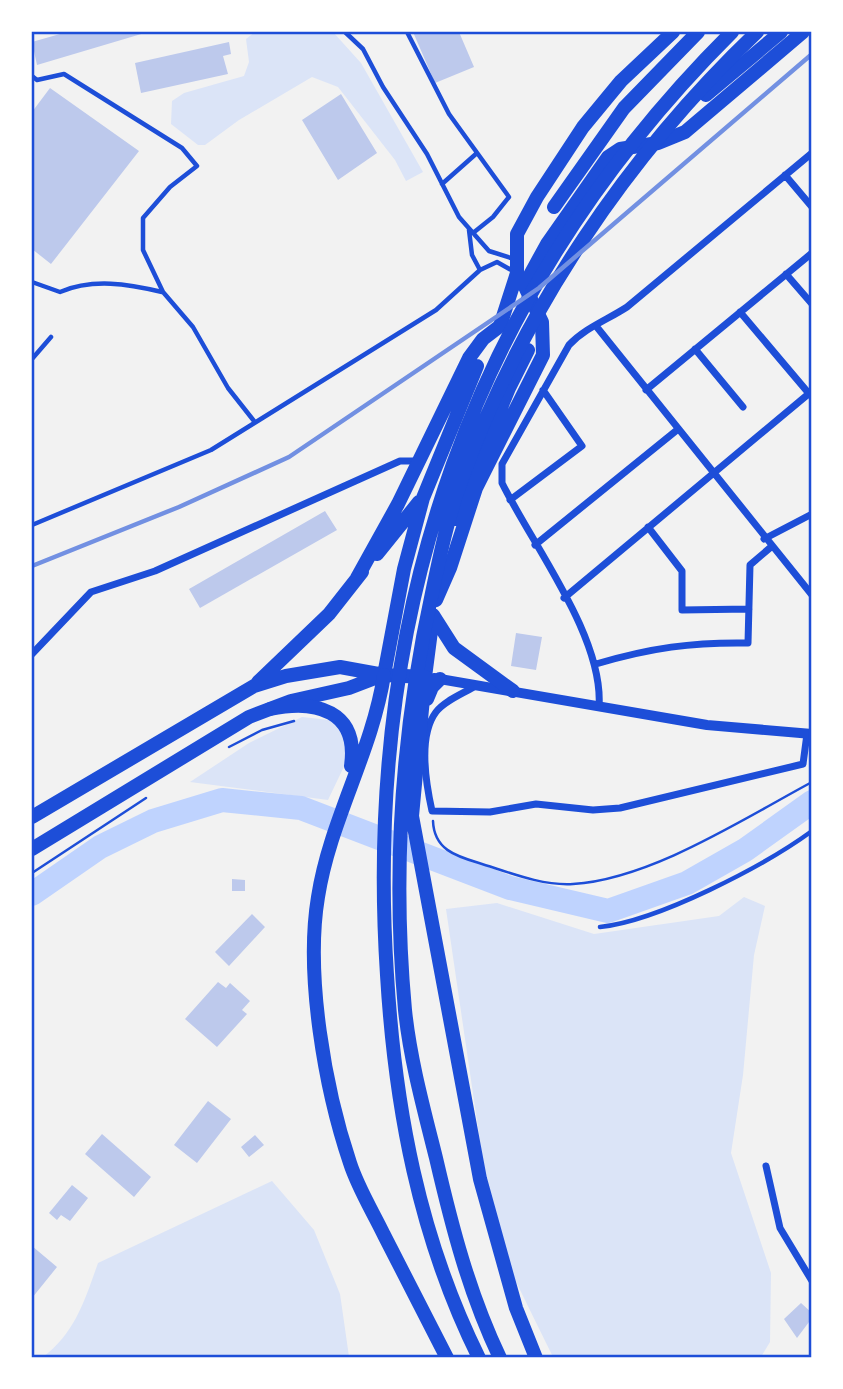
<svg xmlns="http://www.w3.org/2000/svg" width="843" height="1389" viewBox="0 0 843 1389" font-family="'Space Grotesk',sans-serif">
	<rect width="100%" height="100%" fill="#f2f2f2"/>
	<path fill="#dbe4f7" d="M255 32H333L361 63 423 172 406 181 395 160 338 87 312 77 239 120 205 145H198L171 124 172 101 184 93 244 76 249 62 246 39Z
		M302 717 330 720 349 735V756L328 800 190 782 249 743Z
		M744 897 765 906 754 955 743 1075 731 1153 771 1273 770 1342 761 1357H553L494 1237 446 909 497 903 594 934 719 916Z
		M272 1181 314 1230 340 1294 349 1357H43C75 1333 85 1300 98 1263Z"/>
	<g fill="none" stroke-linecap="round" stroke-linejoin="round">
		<path stroke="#bfd3fe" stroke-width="24" d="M32 894 100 847 153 821 222 800 301 808 510 888 608 911 687 883 745 850 812 802"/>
	</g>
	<path fill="#bdc9ec" d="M67 32H148L37 65 32 42Z
		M413 32H459L474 67 435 83Z
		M229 42 231 54 223 56 228 74 141 93 135 63Z
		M50 88 139 151 51 264 32 249V112Z
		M341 94 377 153 338 180 302 120Z
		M325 511 337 530 200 608 189 589Z
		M516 633 542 637 536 670 511 666Z
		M232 879 245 880V891H232Z
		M252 914 265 927 229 966 215 952Z
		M218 982 226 988 230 983 250 1001 242 1010 247 1014 217 1047 185 1019Z
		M208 1101 231 1119 197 1163 174 1145Z
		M102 1134 151 1177 134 1197 85 1154Z
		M255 1135 264 1145 249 1157 241 1147Z
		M72 1185 88 1198 70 1221 61 1215 57 1220 49 1213Z
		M32 1246 57 1267 32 1298Z
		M801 1303 812 1313V1318L797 1338 784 1319Z"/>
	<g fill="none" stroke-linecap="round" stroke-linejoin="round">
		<path stroke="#1d4ed8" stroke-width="2.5" d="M229 747 262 730 294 721
			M433 821C434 849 455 856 479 863 508 872 542 886 573 884 651 879 743 819 812 782
			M32 873 146 798"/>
		<path stroke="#1d4ed8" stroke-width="4.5" d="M345 32 363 49 383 87 427 154 459 217 489 251 514 259
			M407 32 449 114 509 197 493 217 473 233
			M32 76 37 80 64 74 182 148 197 166 170 187 143 218V250L163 292 193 327 228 388 254 421
			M442 184 477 153
			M469 230 472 255 480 270 497 262 513 271
			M32 282 60 292C93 278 128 284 162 292
			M32 359 51 337
			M32 525 211 450 436 310 480 270
			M600 927C658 921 764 866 812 831"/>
		<path stroke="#1d4ed8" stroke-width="7" d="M785 175 812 207
			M786 274 812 304
			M740 312 811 396
			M596 326 812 595
			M695 349 743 407
			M646 390 812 253
			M510 500 582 446 543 390
			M648 527 682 571V610L749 609
			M764 539 812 514
			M535 545 677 430
			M564 598 812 391
			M32 654 91 592 155 571 400 461H419
			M596 664C650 648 692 642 748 643L750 565 771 547
			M477 685C465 693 445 700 436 712 418 736 426 784 432 811L490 812 536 804 593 810 620 808 803 764 807 734
			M599 707C604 637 533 546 502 483V464L569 345C585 328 607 320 627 307L812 153
			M766 1166 780 1228 812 1281"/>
		<path stroke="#1d4ed8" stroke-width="10" d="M434 678 707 725 812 734"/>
		<path stroke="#1d4ed8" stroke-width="14" d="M706 95 781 32
			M554 207 624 108 698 32
			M524 286 547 244 608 157 620 149 658 143 685 132 803 32
			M455 519 509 388 528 350
			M377 554 419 502
			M357 578 398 504 469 358 483 339 500 326 517 273V234L537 197 583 127 621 81 673 32
			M436 600 450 568 476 488 543 355 542 322 526 289
			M433 615 454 648 513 691
			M384 675 404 569 423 498 477 366
			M258 682 329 614 362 572
			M32 817 254 686 286 676 340 667 384 675 425 677 431 631
			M32 849 249 717 291 701 349 688 383 675"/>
		<path stroke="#1d4ed8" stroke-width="14" d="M384 675C372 752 330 820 318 897 305 975 325 1089 350 1163 358 1188 373 1212 384 1235 405 1276 426 1317 447 1358
			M425 677 412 816 480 1179 516 1308 536 1358
			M427 699 432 687 440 679
			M270 709C316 699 359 711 351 766
			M479 1358C419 1237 395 1108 387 975 363 611 472 291 732 32
			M500 1358C469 1293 452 1227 436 1158 424 1110 410 1059 405 1010 392 870 402 730 432 593 440 555 448 517 461 481 522 311 628 155 757 32"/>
		<path stroke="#7290e2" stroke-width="4.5" d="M32 566 179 507 289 457 539 288 812 54"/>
	</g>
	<rect width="843" height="1389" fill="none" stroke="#ffffff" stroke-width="66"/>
	<rect x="33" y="33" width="777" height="1323" fill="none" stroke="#1d4ed8" stroke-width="2.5"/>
</svg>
